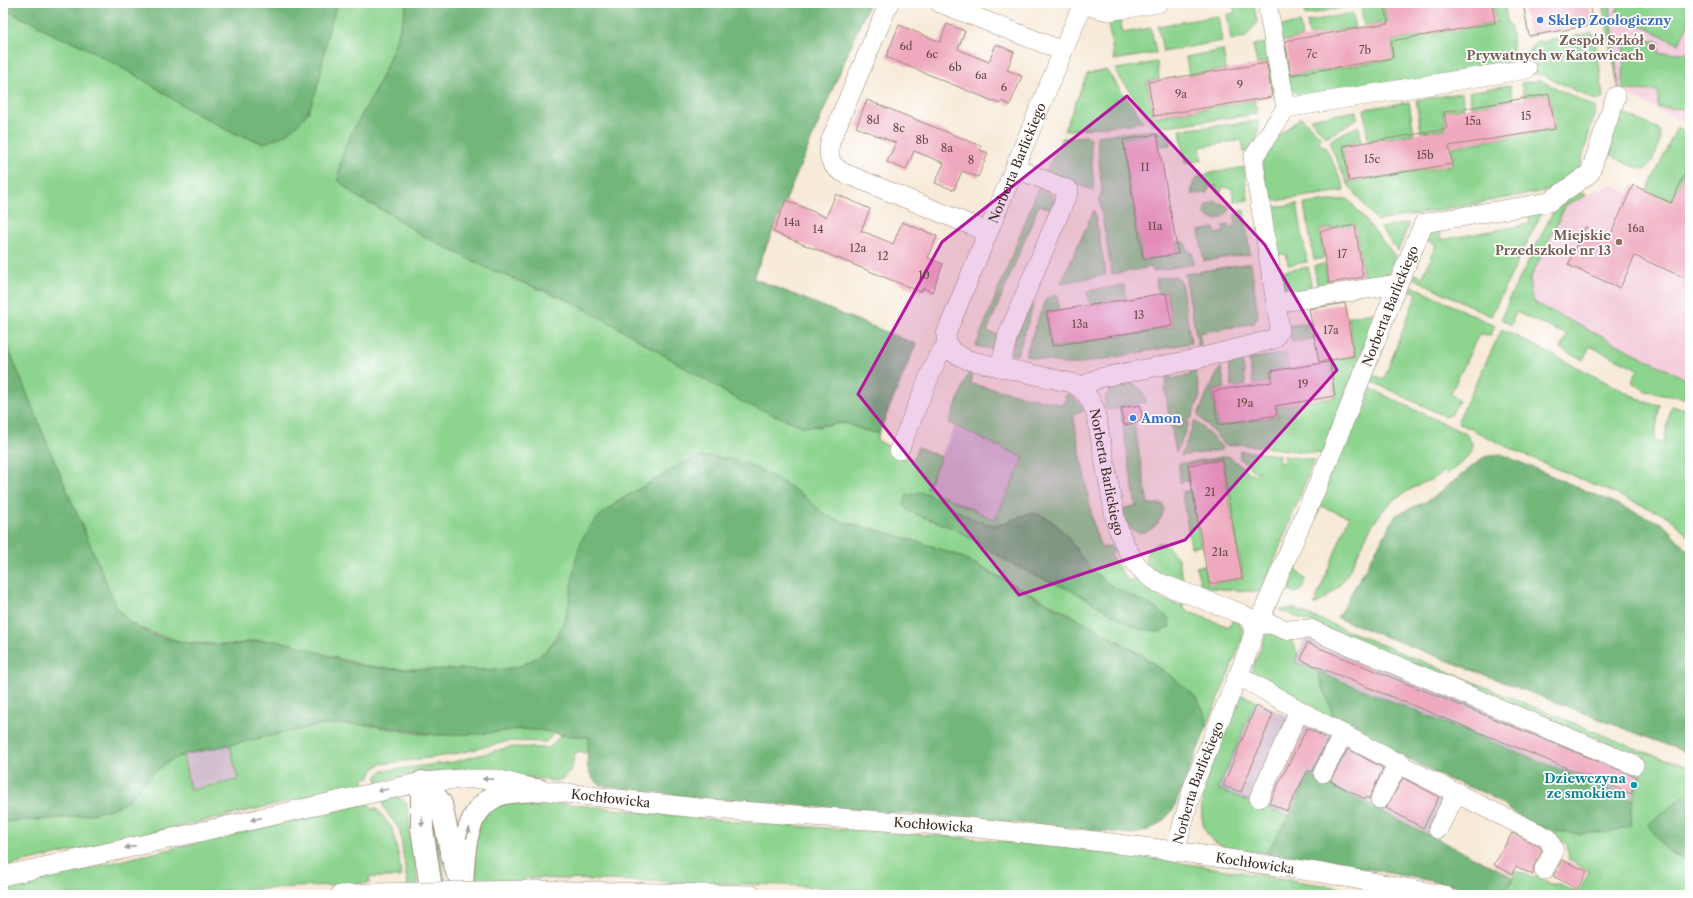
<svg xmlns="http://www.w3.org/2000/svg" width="1693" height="898" viewBox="0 0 1693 898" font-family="'Libre Caslon Text',serif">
	<rect width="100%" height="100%" fill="#fff"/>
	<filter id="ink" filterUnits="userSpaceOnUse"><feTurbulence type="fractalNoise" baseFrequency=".025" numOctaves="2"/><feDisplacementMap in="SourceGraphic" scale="8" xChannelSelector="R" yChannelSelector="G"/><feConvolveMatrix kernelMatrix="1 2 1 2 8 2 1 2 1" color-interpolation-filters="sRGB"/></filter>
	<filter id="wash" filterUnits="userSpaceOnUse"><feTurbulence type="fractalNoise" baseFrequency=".012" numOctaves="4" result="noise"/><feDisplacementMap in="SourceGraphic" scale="16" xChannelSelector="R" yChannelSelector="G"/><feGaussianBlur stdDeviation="0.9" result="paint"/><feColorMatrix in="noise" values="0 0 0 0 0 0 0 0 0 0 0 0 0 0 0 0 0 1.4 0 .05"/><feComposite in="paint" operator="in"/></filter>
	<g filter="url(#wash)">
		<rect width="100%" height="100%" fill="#f7ead8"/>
		<path fill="#f4cfde" d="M1610 3H1690V126L1619 90Z
			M1690 170V381L1535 303 1530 293V279L1566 205 1610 184 1629 193 1633 185 1671 203Z"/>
		<path fill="#d0bdce" d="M955 426 1024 457 995 520 926 488Z
			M1306 634 1642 772 1633 799 1295 662Z
			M1256 701 1451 794 1429 834 1310 775 1289 817 1218 789Z
			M230 745 238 780 190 790 183 755Z"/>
		<path fill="#8dd48f" stroke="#647f56" d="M338 3H407C400 33 389 61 376 89 362 118 337 147 339 181L359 198 392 215 423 236 443 246 518 281 572 302 612 324 716 385 729 395 815 427 844 423 867 431 879 433 877 440 913 460 918 447 941 457 927 488 995 520 1024 458 949 423 970 370 973 371 971 384 1064 405 1066 395 1069 394C1076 399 1081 403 1083 411L1073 415 1094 528 1101 548 1110 546 1114 550 1111 556 1128 581C1143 579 1156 585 1162 599L1178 605 1184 604V610L1229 627 1233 620C1243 625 1245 632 1241 643L1206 729 1171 676 1142 655 1096 628 960 556 916 541 833 519 819 511 804 496 793 490 741 464 718 457H700L669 471 617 502 599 517 572 589 571 603 563 624 553 641 543 654 523 665 512 668 482 670 398 669 366 666 281 642 259 640 229 645 182 642 139 628 129 622 117 608 46 441 3 335V9L34 23 56 36 76 43 99 55 149 83 186 108 229 131 263 143 308 113 319 81 328 31Z
			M1233 3H1252L1254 5 1257 22 1246 37 1231 40 1227 14 1235 13Z
			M1303 3H1350L1351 6 1305 15Z
			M1370 3H1400L1384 6 1387 22 1364 26 1361 10Z
			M1493 3H1504L1508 25H1510C1512 39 1519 58 1505 67L1311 100C1281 97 1282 53 1278 30L1281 26 1300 23 1302 37 1282 41 1289 76 1394 59 1392 41 1496 23Z
			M1602 3H1610L1619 90Z
			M1620 3H1690V21L1678 44 1616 12Z
			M1352 13 1355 28 1309 35 1307 22Z
			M1218 16 1222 41 1163 52 1158 26Z
			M1120 20 1123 33 1151 28 1156 53 1114 60 1108 22Z
			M1591 33 1594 34 1599 62 1603 97 1597 101 1543 75 1532 74 1527 53 1538 40 1541 42Z
			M1624 41H1659V53H1690V109L1658 108V91L1623 90Z
			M1267 43 1277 97 1274 98 1268 62 1257 64 1253 45Z
			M1223 50 1226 69 1189 75 1186 57Z
			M1157 62 1159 79 1147 82 1153 117 1255 100 1257 114 1167 126 1152 124 1116 72 1117 69Z
			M1106 70 1144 122 1064 131 1087 74Z
			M1540 80 1596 108 1580 167 1575 174 1551 190 1377 221 1347 183 1331 147 1330 142 1332 139 1356 127H1359L1361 142 1342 146 1349 182 1453 165 1451 147 1555 129 1549 94 1524 97 1521 83Z
			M1510 85 1513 100 1472 107 1469 92Z
			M1462 93 1464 108 1443 112 1446 129 1421 132 1416 100Z
			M1409 102 1414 134 1368 141 1364 109Z
			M1356 111 1357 119 1328 136H1325L1310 119Z
			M1625 114 1659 129C1663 138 1654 164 1645 169 1633 167 1610 159 1606 147L1619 115Z
			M1301 117 1321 137 1319 141 1320 145 1325 146 1343 184 1344 191 1267 202 1262 158 1277 137Z
			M1258 121C1260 133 1256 146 1244 153L1242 140 1200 147 1202 160 1185 163 1180 130Z
			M1677 127 1690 133V169L1687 168 1671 201 1647 191Z
			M1150 130 1168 133 1170 145 1160 146 1158 133 1122 139 1142 260 1178 254 1177 243 1184 241 1188 251 1192 253 1194 264 1153 271 1152 267 1112 274 1099 198 1102 191 1097 136Z
			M1086 136 1090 138 1094 191 1046 172 1062 138Z
			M1244 167 1248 200 1235 202 1232 193 1233 189 1223 187 1221 192H1217V186L1208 187V193L1192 194C1191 185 1194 179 1201 175Z
			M1039 187C1051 192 1055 196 1052 209L1039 205 987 331 1001 336 998 350 976 346Z
			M1579 192 1587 195 1566 205 1530 279V293L1535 303 1690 381V399L1646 391 1632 382 1638 369 1590 346 1583 360 1561 349 1567 335 1516 312 1511 325 1501 319 1511 295 1557 204Z
			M1348 199 1396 257 1388 278 1318 290 1314 266 1325 264 1328 284 1364 278 1355 224 1320 230 1324 258 1314 260 1304 204Z
			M1215 201 1229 207V211C1221 220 1213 223 1204 213L1207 205Z
			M1297 204 1307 262 1288 265 1286 254 1276 255 1268 208Z
			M1094 210 1106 275 1061 283Z
			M1244 210 1250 254 1204 261 1199 231 1214 228 1216 234 1224 232 1223 226 1227 225 1232 228 1237 220 1234 217 1238 212Z
			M1543 210 1491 316 1409 276 1411 273 1423 277 1436 245 1424 240 1430 231 1439 229 1441 240 1530 224 1528 213Z
			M1409 223 1398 251 1380 228Z
			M1251 263 1258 316 1254 323 1199 333 1201 345 1198 346 1185 274Z
			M1308 267 1312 290 1294 294 1285 292 1280 275 1283 271Z
			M1175 276 1181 281 1191 343 1077 364H1065L1025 356 1043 305C1046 297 1049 297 1057 295L1059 310 1046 312 1052 347 1173 327 1167 292 1158 293 1156 279Z
			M1406 283 1495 326 1491 335 1479 334 1451 393 1459 401 1451 415 1444 416 1367 379 1370 374 1384 379 1417 293 1404 288Z
			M1124 285 1126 299 1090 305 1087 291Z
			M1034 304 1017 355 1011 354C1015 337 1021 316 1034 304Z
			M1373 313 1376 314 1323 454 1238 444 1229 446 1225 445 1198 415 1208 391 1221 367 1225 388 1212 391 1218 426 1278 416 1276 407 1336 397 1330 361 1355 356 1348 317Z
			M1311 322 1314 339 1292 342 1289 326Z
			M1502 329 1645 402 1660 405 1654 441 1664 442 1671 406 1690 410V538L1669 517 1509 448 1459 423V418Z
			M1286 353 1289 368 1270 371 1271 381 1253 384 1249 359Z
			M1242 360 1246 385 1232 387 1228 362Z
			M1195 368 1200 396 1191 419 1182 421 1180 417 1174 418V421L1170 422 1165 388 1167 376 1170 374 1171 379 1191 375 1190 369Z
			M1129 382 1142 390 1146 402 1121 407 1124 426 1134 424 1148 504H1162C1170 518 1136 555 1122 513L1125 508 1136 506 1120 408 1106 410C1102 392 1114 384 1129 382Z
			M1365 386 1466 434 1472 443V452L1447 475 1443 471C1438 479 1425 481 1417 486 1403 493 1391 501 1381 513 1356 543 1353 588 1314 605L1349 517 1321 506 1295 570 1300 573 1305 579 1304 588 1295 593 1287 589 1286 581Z
			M1195 420 1222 447 1221 450 1181 456Z
			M1189 422 1176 453 1171 425 1175 424 1176 428 1182 427V423Z
			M1240 451 1279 455 1278 463 1283 462 1284 456 1314 460 1262 592 1210 588 1201 585 1196 567 1204 565 1208 584 1243 578 1222 459 1187 465 1190 481 1180 482 1179 464 1228 456 1254 476 1259 471 1255 472 1240 459Z
			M1191 490 1201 546 1191 547 1182 492Z
			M1159 543H1164L1178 558 1184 583 1159 574 1146 563C1145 552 1148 548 1159 543Z
			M1292 608 1642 751 1690 767V791L1648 825 1668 852 1690 860V895H1506L1516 870 1533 878 1536 875 1551 884H1560L1578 893 1589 871 1569 860 1567 844 1528 822 1630 826 1633 799 1642 772 1644 758 1279 610Z
			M1268 630 1291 640 1298 654 1295 662 1317 671 1336 723 1250 674Z
			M1242 695 1256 701 1218 789 1289 817 1266 853C1252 851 1231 851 1218 844 1175 820 1228 727 1242 695Z
			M349 723C380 725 410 735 440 735 477 735 520 724 555 733L546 742 509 741 451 755 381 764 373 769 370 777 364 778 365 784 3 867V822C35 819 98 819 124 803 133 798 139 788 145 781 156 768 167 761 183 755L190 790 238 780 230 745C270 735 308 725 349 723Z
			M561 735 589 737 587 753 575 752C573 765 571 778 555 781 516 776 475 769 435 772 415 773 397 777 377 782V776L382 771 453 762 510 747 549 748Z
			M394 798C401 798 404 799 407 805L419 895H409L400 832C395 820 383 812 382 800Z
			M520 799 738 822 955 837 1058 847 1137 856 1386 895H932L784 885 524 878 526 895H479L472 847 480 820 498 804Z
			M369 803 371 809 376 808 392 828 399 858 401 877H369L370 883 148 895H3V888Z
			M433 827H436L448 895H442Z"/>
		<path fill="#72b67a" stroke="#56704c" d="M3 3H338C334 15 329 26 327 38 318 83 317 130 263 143L229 131 186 108 149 83 99 55 76 43 56 36 34 23 5 10 3 9Z
			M407 3H869L753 278 916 344 879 433 867 431 844 423 804 427 742 402 612 324 572 302 487 268 423 236 392 215 359 198 339 181C337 147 362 118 376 89 389 61 400 33 407 3Z
			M3 335 46 441 117 608C136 640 197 646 231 645 247 644 261 639 277 641 307 645 335 661 365 666 395 671 427 669 457 669 476 669 497 672 516 667 524 665 532 661 539 656 581 626 564 574 584 536 597 512 623 499 644 486 663 476 681 460 703 457 735 453 780 478 805 497 815 505 823 515 836 520 851 525 866 527 881 531 906 539 931 545 956 555 966 558 975 565 985 570 1002 579 1020 588 1037 598 1084 623 1131 645 1173 678 1181 684 1191 691 1197 699 1204 709 1208 718 1206 729L1174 808C1165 822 1150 832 1133 834L968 818 698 798 605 786C581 779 588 756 589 737L561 735 547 731 520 729 480 734 437 735 373 725 324 724 183 755C165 762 154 771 141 786 136 791 131 800 124 803 98 819 35 819 3 822Z
			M1501 454 1663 524 1690 553V754L1337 618 1396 515 1431 499 1484 457Z
			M920 492C942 495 957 515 979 521 984 523 991 525 997 525 1013 523 1024 509 1040 515 1067 525 1075 554 1094 572 1116 594 1146 597 1168 618L1170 627 1160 632 1139 629 1118 618 1073 591 1034 575 1014 565 955 529 910 512 904 506 906 496Z
			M1317 671 1633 799 1630 826 1608 832 1580 834 1556 831 1528 822 1487 794 1445 778 1336 723Z
			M1309 775 1513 877 1506 895 1379 871 1266 853 1289 817Z
			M1690 791V860L1668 852 1648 825Z"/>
		<g id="blocks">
			<path fill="#efa9be" d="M1404 3H1492L1495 23 1391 41 1393 58 1291 75 1285 41 1388 23 1385 6Z
				M1523 3H1589L1593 25 1529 36Z
				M947 24 965 31 958 49 974 56 989 62 996 44 1014 52 1007 70 1022 76 1010 105 1002 101 1000 104 886 57 899 25 940 42Z
				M1267 63 1272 97 1154 116 1148 82Z
				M1549 94 1555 129 1449 146 1452 164 1349 181 1343 146 1447 129 1444 112Z
				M867 100 981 146 980 150 988 153 978 177 962 171 954 190 935 183 944 163 914 151 906 170 887 162 896 143 856 127Z
				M1157 134 1178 254 1143 259 1123 140Z
				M1690 163V280L1635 256 1620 288 1568 265 1585 227 1609 238 1633 185 1671 203Z
				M836 194 870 209 861 231 877 237 893 244 902 222 937 236 928 258 943 264 932 292 923 288 921 292 773 232 786 200 826 217Z
				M1355 225 1363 277 1329 283 1320 231Z
				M1166 293 1172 326 1052 346 1047 312Z
				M1345 303 1354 356 1319 362 1309 309Z
				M1330 362 1335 396 1275 406 1277 415 1218 425 1213 391 1272 382 1271 371Z
				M1140 405 1143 421 1124 425 1121 408Z
				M1222 460 1242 578 1209 584 1188 465Z
				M1307 643 1637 777 1631 794 1301 660Z
				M1256 706 1273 714 1241 792 1223 786Z
				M1307 728 1328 739 1312 772 1308 770 1287 811 1269 803Z
				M1348 749 1383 768 1369 799 1366 797 1365 799 1330 781Z
				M1403 778 1439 797 1423 828 1386 808Z
				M1512 833 1540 847 1542 851 1534 865 1533 875 1516 866 1512 874 1494 865Z
				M1562 860 1587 871 1577 889 1553 876Z"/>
		</g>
	</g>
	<g filter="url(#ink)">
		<use href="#blocks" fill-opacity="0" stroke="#998a7b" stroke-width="1"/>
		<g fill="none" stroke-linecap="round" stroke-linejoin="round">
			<defs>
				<g id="minor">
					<path d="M889 3 830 142C827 157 831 167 844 173L988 232"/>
					<path d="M940 3 1063 51"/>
					<path d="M1267 3 1286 108"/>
					<path d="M1082 4 1108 11 1158 3"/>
					<path d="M1276 303 1398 284"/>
					<path id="s1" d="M947 344 954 353 968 360 1072 383C1085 389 1089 397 1095 410L1116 522C1124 546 1134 569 1157 582L1242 614 1249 618 1253 625 1271 624 1286 630 1310 629 1634 765"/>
					<path d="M1000 367 1008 335 1069 190 1015 168"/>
					<path d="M1081 387 1099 378 1196 359 1274 339 1280 329 1253 158 1286 108 1527 69"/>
					<path id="s2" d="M899 450 937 358 947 344 946 334 953 317 1083 3"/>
					<path d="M1238 675C1338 734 1443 788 1548 838L1554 851 1544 870"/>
					<path d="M1323 773 1343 734"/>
					<path d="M1259 798 1299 711"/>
					<path d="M1380 799 1399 762"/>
					<path d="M1438 829 1457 792"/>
					<path id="s3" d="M1175 851 1194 784 1248 651 1254 633 1253 625 1263 612 1329 459 1398 284 1424 223 1549 202 1590 173 1616 96"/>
					<path id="s4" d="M3 876 422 782 461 779H496L539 790 697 808 968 827 1070 838 1175 851 1322 873 1444 895"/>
					<path d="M529 890 752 895"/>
					<path d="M340 895 373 893"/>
				</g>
				<path id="major" d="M422 782 431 791 441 804 451 851 457 872
					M422 782V829L432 895
					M462 886C464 855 463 814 494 797 507 790 525 791 539 790"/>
			</defs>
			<use href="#minor" stroke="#998a7b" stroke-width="20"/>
			<use href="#major" stroke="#998a7b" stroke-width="24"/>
			<use href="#minor" stroke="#fff" stroke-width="19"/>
			<use href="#major" stroke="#fff" stroke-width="22"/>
			<defs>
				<path id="minor-bridge" d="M373 893 529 890"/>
			</defs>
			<use href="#minor-bridge" stroke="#998a7b" stroke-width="20" stroke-linecap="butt"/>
			<use href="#minor-bridge" stroke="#fff" stroke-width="19"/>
		</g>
		<defs><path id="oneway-solid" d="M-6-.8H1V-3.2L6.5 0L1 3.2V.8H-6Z"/></defs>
		<g fill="#a79f9a">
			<use href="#oneway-solid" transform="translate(488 779) rotate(-179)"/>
			<use href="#oneway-solid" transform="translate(383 790) rotate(169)"/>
			<use href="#oneway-solid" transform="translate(256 819) rotate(167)"/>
			<use href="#oneway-solid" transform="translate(422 821) rotate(89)"/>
			<use href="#oneway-solid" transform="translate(468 833) rotate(-73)"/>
			<use href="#oneway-solid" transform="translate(130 847) rotate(167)"/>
		</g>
	</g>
	<path fill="#b5179e" fill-opacity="0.2" stroke="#b5179e" stroke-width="3" stroke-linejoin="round" d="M1127 96 1265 245 1337 370 1185 540 1019 595 858 394 942 242Z"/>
	<g fill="#3f7fe0" stroke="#fff" stroke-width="1.5">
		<circle cx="1540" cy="20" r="4"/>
		<circle cx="1133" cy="418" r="4"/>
	</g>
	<g fill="#8d6e63" stroke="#fff" stroke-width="1.5">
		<circle cx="1652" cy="47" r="4"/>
		<circle cx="1619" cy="242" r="4"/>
	</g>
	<circle fill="#0f9aa8" stroke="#fff" stroke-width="1.5" cx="1634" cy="785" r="4"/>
	<g text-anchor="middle" stroke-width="3.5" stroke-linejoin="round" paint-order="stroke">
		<g font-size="11" fill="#684a46">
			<text x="906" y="50">6d</text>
			<text x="1365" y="54">7b</text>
			<text x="932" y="58">6c</text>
			<text x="1312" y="58">7c</text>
			<text x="955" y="71">6b</text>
			<text x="981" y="79">6a</text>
			<text x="1240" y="89">9</text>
			<text x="1004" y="91">6</text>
			<text x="1181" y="98">9a</text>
			<text x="1526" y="120">15</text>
			<text x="873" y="124">8d</text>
			<text x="1473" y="125">15a</text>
			<text x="899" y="132">8c</text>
			<text x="922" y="144">8b</text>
			<text x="947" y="152">8a</text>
			<text x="1425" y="159">15b</text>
			<text x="1372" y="163">15c</text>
			<text x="971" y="164">8</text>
			<text x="1145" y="171">11</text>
			<text x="792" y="226">14a</text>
			<text x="1155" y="230">11a</text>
			<text x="1636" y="232">16a</text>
			<text x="818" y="233">14</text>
			<text x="858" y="252">12a</text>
			<text x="1342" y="258">17</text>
			<text x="883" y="260">12</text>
			<text x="924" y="279">10</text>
			<text x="1139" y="319">13</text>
			<text x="1080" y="328">13a</text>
			<text x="1331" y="334">17a</text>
			<text x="1303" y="388">19</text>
			<text x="1245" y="407">19a</text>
			<text x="1210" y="496">21</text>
			<text x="1220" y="556">21a</text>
		</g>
		<g font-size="13" font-weight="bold" fill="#366cbe" stroke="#fff" text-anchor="start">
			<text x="1548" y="25">Sklep Zoologiczny</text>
			<text x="1141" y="423">Amon</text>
		</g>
		<g font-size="13" font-weight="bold" fill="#785e54" stroke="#fff" text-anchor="end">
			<text x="1644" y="45">Zespół Szkół<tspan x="1644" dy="15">Prywatnych w Katowicach</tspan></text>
			<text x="1611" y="240">Miejskie<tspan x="1611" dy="15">Przedszkole nr 13</tspan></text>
		</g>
		<g font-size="13" fill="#3b2a1e" stroke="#fff">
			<text dy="5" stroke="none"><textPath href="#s2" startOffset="312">Norberta Barlickiego</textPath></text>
			<text dy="5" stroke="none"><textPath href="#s3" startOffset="588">Norberta Barlickiego</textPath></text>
			<text dy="5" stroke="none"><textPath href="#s1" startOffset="233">Norberta Barlickiego</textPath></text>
			<text dy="5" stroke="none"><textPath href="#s3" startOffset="72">Norberta Barlickiego</textPath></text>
			<text dy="5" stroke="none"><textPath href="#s4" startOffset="620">Kochłowicka</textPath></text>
			<text dy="5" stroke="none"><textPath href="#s4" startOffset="944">Kochłowicka</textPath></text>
			<text dy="5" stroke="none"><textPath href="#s4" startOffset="1268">Kochłowicka</textPath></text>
		</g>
		<g font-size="13" font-weight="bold" fill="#0d838f" stroke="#fff" text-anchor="end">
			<text x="1626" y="783">Dziewczyna<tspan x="1626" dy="15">ze smokiem</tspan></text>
		</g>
	</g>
	<rect width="1693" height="898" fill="none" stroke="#fff" stroke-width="16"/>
</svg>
